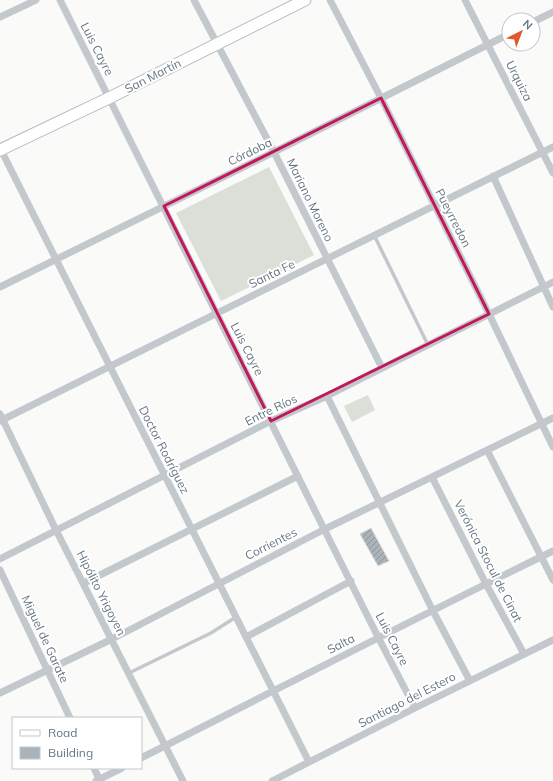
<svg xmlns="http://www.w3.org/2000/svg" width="553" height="781" viewBox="0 0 553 781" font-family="Mulish,sans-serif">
	<defs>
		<pattern id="building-hatch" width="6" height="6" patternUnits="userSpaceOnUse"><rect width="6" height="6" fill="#aab3b9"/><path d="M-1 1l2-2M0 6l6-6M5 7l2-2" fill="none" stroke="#8e969c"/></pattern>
	</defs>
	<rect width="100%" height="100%" fill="#fafaf8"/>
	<path fill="#dadfd7" d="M269 167 314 255 221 301 176 213Z
		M368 395 375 410 352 422 344 406Z"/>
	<path fill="url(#building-hatch)" stroke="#dcdcda" d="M371 528 389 561 378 566 360 534Z"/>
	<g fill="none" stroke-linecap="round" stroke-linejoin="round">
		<defs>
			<path id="secondary" d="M0 150 109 98 305 0"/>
		</defs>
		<use href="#secondary" stroke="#b3babf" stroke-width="13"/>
		<path stroke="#c3c8cc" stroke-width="3.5" d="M374 235 428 345
			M129 673 211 633 236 617"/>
		<path stroke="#c3c8cc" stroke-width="7" d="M60 0 378 637 415 708
			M194 0 274 152 382 368
			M330 0 381 98 489 314 553 447
			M465 0 553 173
			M0 17 36 0
			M533 22 553 12
			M0 148 309 762
			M493 176 553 307
			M0 287 274 152 509 34
			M327 396 433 611 470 681
			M0 414 56 530 183 781
			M0 421C184 329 369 238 553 147
			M487 450 553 580
			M432 477 486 584 524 654
			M0 559 271 421 327 396 553 282
			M0 570 70 718
			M84 583 298 476
			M246 637 351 581
			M0 693 112 639 325 529 553 418
			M141 758C278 689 415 618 553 551
			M94 768 100 781
			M96 781 122 768
			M272 781 415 708 553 640"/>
		<use href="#secondary" stroke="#fff" stroke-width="11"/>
	</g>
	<path fill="none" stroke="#c2185b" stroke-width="3" stroke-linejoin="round" d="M381 98 489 314 271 421 164 206Z"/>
	<g text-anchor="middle" stroke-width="4" stroke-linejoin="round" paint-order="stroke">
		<g font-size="12" fill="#657683" stroke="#fff">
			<text transform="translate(97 49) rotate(63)" y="4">Luis Cayre</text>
			<text transform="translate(153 76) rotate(-27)" y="4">San Martín</text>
			<text transform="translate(519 81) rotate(63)" y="4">Urquiza</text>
			<text transform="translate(250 152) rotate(-26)" y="4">Córdoba</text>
			<text transform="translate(310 200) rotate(64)" y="4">Mariano Moreno</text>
			<text transform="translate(453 218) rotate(63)" y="4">Pueyrredon</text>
			<text transform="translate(272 274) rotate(-26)" y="4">Santa Fe</text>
			<text transform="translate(247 349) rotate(63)" y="4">Luis Cayre</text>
			<text transform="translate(271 410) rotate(-26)" y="4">Entre Ríos</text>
			<text transform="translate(164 450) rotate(63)" y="4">Doctor Rodríguez</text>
			<text transform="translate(271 544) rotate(-27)" y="4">Corrientes</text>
			<text transform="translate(488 561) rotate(63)" y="4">Verónica Stocul de Cinat</text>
			<text transform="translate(101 593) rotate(63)" y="4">Hipólito Yrigoyen</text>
			<text transform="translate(45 639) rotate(65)" y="4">Miguel de Garate</text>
			<text transform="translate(392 639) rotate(63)" y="4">Luis Cayre</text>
			<text transform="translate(341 644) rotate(-27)" y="4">Salta</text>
			<text transform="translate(407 700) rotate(-27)" y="4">Santiago del Estero</text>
		</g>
	</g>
	<rect x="12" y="717" width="130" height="52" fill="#ffffff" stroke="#c1c8cd"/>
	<rect x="20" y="730" width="20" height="6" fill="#ffffff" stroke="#c1c8cd"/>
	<text x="48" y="737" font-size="12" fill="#657683">Road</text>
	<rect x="20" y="747" width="20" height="12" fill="#aab3b9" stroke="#c1c8cd"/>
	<text x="48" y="757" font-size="12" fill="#657683">Building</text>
	<g transform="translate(521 32) rotate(42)"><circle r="19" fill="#ffffff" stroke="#c1c8cd"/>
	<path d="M0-3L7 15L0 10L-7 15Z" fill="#e4572e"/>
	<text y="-6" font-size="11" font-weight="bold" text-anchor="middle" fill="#657683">N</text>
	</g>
</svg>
